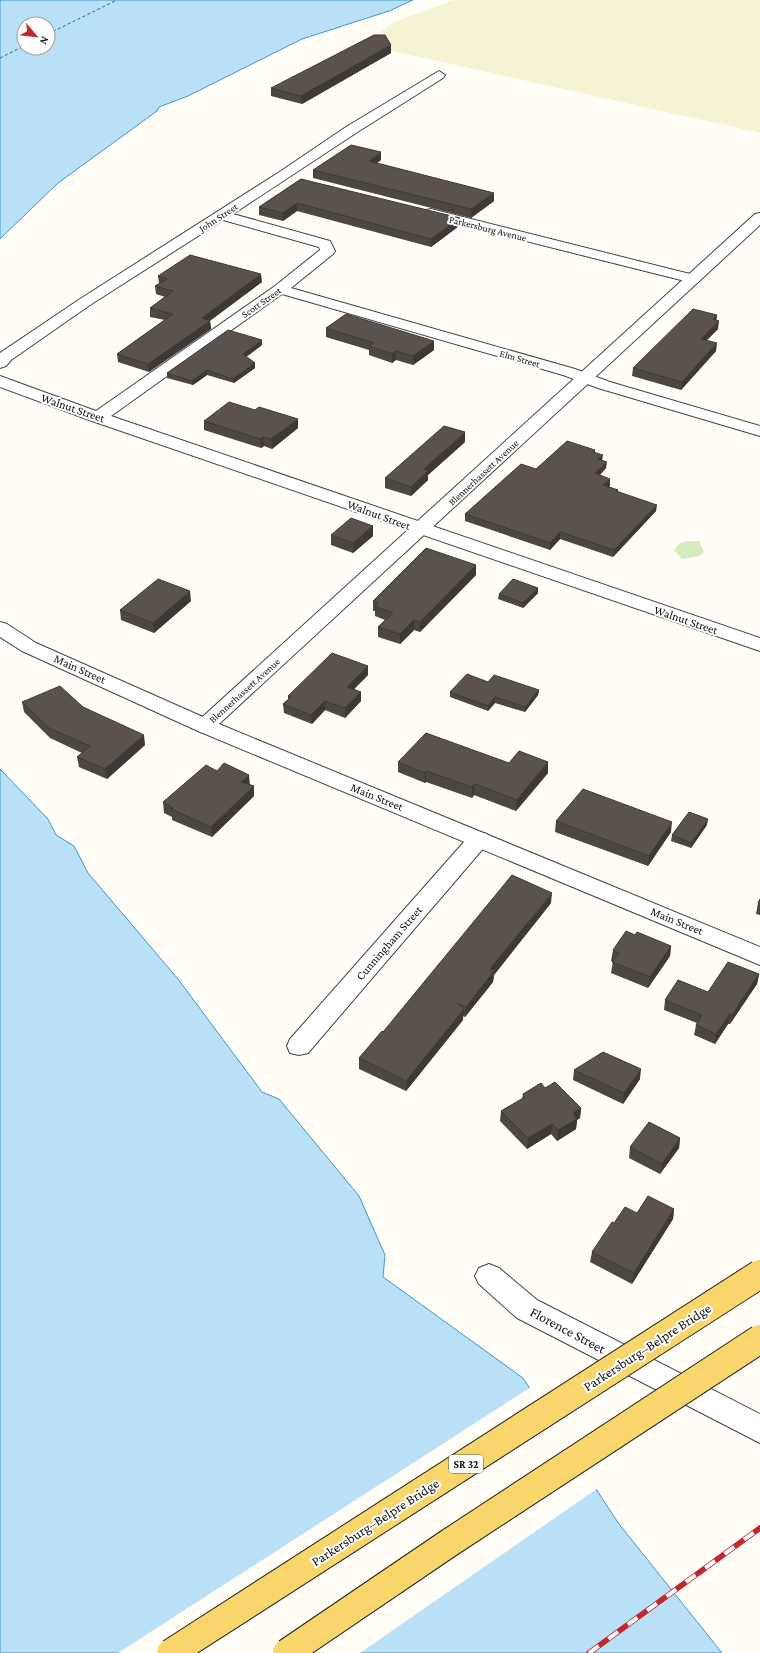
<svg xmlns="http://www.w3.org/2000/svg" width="760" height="1653" viewBox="0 0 760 1653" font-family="'Crimson Pro',serif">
	<rect width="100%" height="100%" fill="#fffdf5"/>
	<path fill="#f6f3d4" d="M454 0H760V133L365 45 392 23Z"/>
	<path fill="#d5ebbd" d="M687 541H699L704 552 700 556 682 559 674 550 680 543Z"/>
	<path fill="#b9e0f7" stroke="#3f96cf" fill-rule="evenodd" d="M0 0H413L389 11 302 39 188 96 159 107 157 111 58 183 0 239ZM24 24H48V48H24Z
		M0 769 48 819 56 835 74 846 88 873 178 979 262 1092 279 1099 359 1196 385 1255 383 1277 523 1378 619 1524 722 1653H0Z"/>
	<path fill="#fffdf5" d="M531 1387 598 1488 360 1653H118Z"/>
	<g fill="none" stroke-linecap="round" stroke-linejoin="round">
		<path stroke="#1768a6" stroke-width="1" stroke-dasharray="3 2.5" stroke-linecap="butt" d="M48 34 117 0
			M0 58 24 46"/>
		<defs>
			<path id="minor" d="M439 71 445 75 443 78 356 133 233 214 330 241 335 251 333 254 291 288 575 369 610 382 760 426V436L598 388 563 375 282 294 111 416 760 638V651L92 421 0 387V376L96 411 275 286 320 250 319 247 223 220 90 305 11 360 6 366 0 368V353L80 299 278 173 346 127Z
				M431 209 698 276 700 279 698 282 693 283 426 216 424 213 426 210Z
				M0 622 7 624 36 643 212 721 215 726 212 731 205 733 198 731 22 651 0 637Z
				M479 832 487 834 490 839 487 844 308 1053 299 1055 290 1053 287 1046 290 1039 471 834Z
				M489 1264 499 1268 537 1300 760 1414V1443L517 1318 479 1284 475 1276 479 1268Z"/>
			<path id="tertiary" d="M760 213V225L219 724 760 947V965L198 731 195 726 198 721 755 214Z"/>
		</defs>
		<use href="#minor" stroke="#444" stroke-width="2"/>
		<use href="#tertiary" stroke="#444" stroke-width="2"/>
		<use href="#minor" fill="#fff" fill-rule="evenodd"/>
		<use href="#tertiary" fill="#fff" fill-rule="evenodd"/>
		<defs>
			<path id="rail" d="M589 1653 760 1528"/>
		</defs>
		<use href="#rail" stroke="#c4262e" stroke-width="5.5"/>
		<use href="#rail" stroke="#fff" stroke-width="4" stroke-dasharray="12" stroke-linecap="butt"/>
		<defs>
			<path id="primary-bridge" d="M171 1653 760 1274
				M287 1653 449 1543 760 1339"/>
		</defs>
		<use href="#primary-bridge" stroke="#222" stroke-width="30" stroke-linecap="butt"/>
		<use href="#primary-bridge" stroke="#f9d66b" stroke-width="28"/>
	</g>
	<path fill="#4d4742" d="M391 45V53L302 104 271 96V88Z
		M381 160 377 163 494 201 471 218 313 178V170Z
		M301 179 459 226 431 247 297 211 283 221 259 215V207Z
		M158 276 262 282 210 321 211 329 149 372 118 362 117 354 165 320 150 317V308L165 297 156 294 155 286 159 284Z
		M717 315 716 320 718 329 707 340 716 351 681 390 632 376 633 368Z
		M326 328 434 350 413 365 396 360 392 363 369 355V350L326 337Z
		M262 345 246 357 255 363V368L234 383 207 375 193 385 167 378V373Z
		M204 421 298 428 272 449 264 446 261 448 204 430Z
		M465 442 428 475V480L411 496 385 488V478Z
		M595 450V452L602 461 606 468 600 475 610 486 609 487 618 490V492L656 511 613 557 560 539 550 550 465 521V514L536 469Z
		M373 526V536L353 553 331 545V535Z
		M476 575 420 632 414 630 400 644 378 637V627L385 620 375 616V611H373V601Z
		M538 593 523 608 498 599 499 594Z
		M191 601 154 633 121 620 120 610Z
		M368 675 354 689 361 692V701L345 718 325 710 312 724 284 713 283 704 288 700V696Z
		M488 682 539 690 538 695 525 712 495 703 488 711 450 697V692Z
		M22 702 83 707 145 745 107 779 79 767 77 757 82 753 50 738 24 712Z
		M398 762 509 763 548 773 516 811 474 795 472 798 426 782 425 783 398 772Z
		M217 771 254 786V796L212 837 172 820V817L164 813 163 802Z
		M556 821 671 832 648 866 555 832Z
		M707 825 691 848 671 841 672 835Z
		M760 899V915L756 914 758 903Z
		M551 903 494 975 493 982 465 1017 463 1016V1020L406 1091 359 1069V1058L383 1032Z
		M635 935 671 946 670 956 648 988 611 973 613 961H611L613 950Z
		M759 974 757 984 730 1024H728L715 1044 694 1035 696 1025 697 1023 664 1010 665 1000 708 992Z
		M574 1070 640 1079 623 1104 573 1080Z
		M545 1088 581 1108 580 1118 577 1120 576 1129 557 1141 551 1134 527 1149 500 1121 501 1111 522 1099 523 1094Z
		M680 1138 679 1148 660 1174 629 1158 630 1147Z
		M674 1209 673 1219 632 1284 590 1262 592 1252 614 1223 637 1213Z"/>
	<path fill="#3f3936" d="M391 45V53L302 104 301 96Z
		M381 152V160L369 169V161Z
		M494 193V201L471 218V209Z
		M297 203V211L283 221V213Z
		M460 218 459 226 431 247V239Z
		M261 274 262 282 202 326V318Z
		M717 315 716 323 713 319Z
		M210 321 211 329 149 372 148 364Z
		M719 321 718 329 700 347 701 339Z
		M262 340V345L243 359V354Z
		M434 341V350L413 365V356Z
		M717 343 716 351 681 390 682 382Z
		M396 351V360L392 363V354Z
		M255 363V368L234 383 233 379Z
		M207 370V375L193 385 192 381Z
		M298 419V428L272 449 271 439Z
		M465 432V442L428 475V480L411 496V487L424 469Z
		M263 437 264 446 261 448 260 439Z
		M603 455 602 461 598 459Z
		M607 462 606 468 595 480V473Z
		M610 479V486L603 491V485Z
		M657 505 656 511 613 557 614 550Z
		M373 526V536L353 553V543Z
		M560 532V539L550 550V543Z
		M476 565V575L420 632V622Z
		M538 588V593L523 608V603Z
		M190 591 191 601 154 633 153 623Z
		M414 620V630L400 644V634Z
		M368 666V675L347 696V687Z
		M539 690 538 695 525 712V707Z
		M361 692V701L345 718V708Z
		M495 697V703L488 711V706Z
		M325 701V710L312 724 311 715Z
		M144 735 145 745 107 779 105 769Z
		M548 762V773L516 811 517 800Z
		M426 771V782L425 783V773Z
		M249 775 250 785 241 782Z
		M475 784 474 795 472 798V787Z
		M254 786V796L212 837 211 827Z
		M708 819 707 825 691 848V843Z
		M672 822 671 832 648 866 649 856Z
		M552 893 551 903 494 975 493 982 465 1017 466 1007 490 969Z
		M671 946 670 956 648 988 650 977Z
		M759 974 757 984 730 1024 732 1015Z
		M464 1009 463 1020 406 1091V1081Z
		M730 1014 728 1024 715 1044 716 1034Z
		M641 1069 640 1079 623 1104 624 1093Z
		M581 1108 580 1118 577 1120 576 1129 557 1141 558 1130 573 1113Z
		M552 1124 551 1134 527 1149 528 1138Z
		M680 1138 679 1148 660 1174 662 1164Z
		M674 1209 673 1219 632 1284 634 1273Z"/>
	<path fill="#5a524d" stroke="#3f3936" d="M374 35H385L391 45 301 96 271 88Z
		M351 145 381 152 369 161 494 193 471 209 313 170Z
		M301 179 460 218 431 239 297 203 283 213 259 207Z
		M190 255 261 274 202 318 210 321 148 364 117 354 173 314 150 308 173 291 155 286 167 279 158 276Z
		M693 309 717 315 713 319 719 321 701 339 717 343 682 382 633 368Z
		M346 314 434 341 413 356 396 351 392 354 369 346 374 343 326 328Z
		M228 330 262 340 243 354 255 363 233 379 207 370 192 381 167 373Z
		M229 402 255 410 259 407 298 419 271 439 263 437 260 439 204 421Z
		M444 426 465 432 424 469 428 471 411 487 385 478Z
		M567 441 595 450 593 452 603 455 598 459 607 462 595 473 610 479 603 485 618 490 616 491 657 505 614 550 560 532 550 543 465 514 521 464 536 469Z
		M351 518 373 526 353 543 331 535Z
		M426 548 476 565 420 622 414 620 400 634 378 627 393 613 375 606 378 603 373 601Z
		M158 579 190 591 153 623 120 610Z
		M513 579 538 588 523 603 499 594Z
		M332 653 368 666 347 687 361 692 345 708 325 701 311 715 283 704 291 697 288 696Z
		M467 674 488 682 494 675 539 690 525 707 495 697 488 706 450 692Z
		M60 686 83 707 144 735 105 769 77 757 90 746 49 728 22 702Z
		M426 733 509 763 519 751 548 762 517 800 475 784 472 787 426 771 425 773 398 762Z
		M224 763 249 775 241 782 254 786 211 827 171 809 173 808 163 802 206 765 217 771Z
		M583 789 672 822 649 856 556 821Z
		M689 812 708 819 691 843 672 835Z
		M512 875 552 893 490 969 494 971 466 1007 457 1003 464 1009 406 1081 359 1058 382 1031 383 1032Z
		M760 899V904L758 903Z
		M626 931 635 935 637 932 671 946 650 977 612 962 619 953 613 950Z
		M728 962 759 974 732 1015 730 1014 716 1034 696 1025 702 1015 665 1000 678 980 708 992Z
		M603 1052 641 1069 624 1093 574 1070Z
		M555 1082 581 1108 573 1113 577 1119 558 1130 552 1124 528 1138 501 1111 525 1097 523 1094 541 1083 545 1088Z
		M649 1122 680 1138 662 1164 630 1147Z
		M648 1196 674 1209 634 1273 592 1252 612 1222 614 1223 625 1207 637 1213Z"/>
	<g text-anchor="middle" stroke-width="4" stroke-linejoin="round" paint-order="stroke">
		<g font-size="10" fill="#111" stroke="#fff">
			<text transform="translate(218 217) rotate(-33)" y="4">John Street</text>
			<text transform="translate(488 228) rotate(14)" y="4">Parkersburg Avenue</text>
			<text transform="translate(261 302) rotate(-35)" y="4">Scott Street</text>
			<text transform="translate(520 358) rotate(16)" y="4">Elm Street</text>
			<text transform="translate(483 472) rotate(-43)" y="4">Blennerhassett Avenue</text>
			<text transform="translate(244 690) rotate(-42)" y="4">Blennerhassett Avenue</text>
		</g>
		<rect fill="#fff" stroke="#585858" stroke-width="1" x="449" y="1455" width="34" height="18" rx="3"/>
		<g font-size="11" font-weight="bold" fill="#111">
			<text x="466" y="1468">SR 32</text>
		</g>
		<g font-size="12" fill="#111" stroke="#fff">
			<text transform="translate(73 408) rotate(19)" y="4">Walnut Street</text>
			<text transform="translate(379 515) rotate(20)" y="4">Walnut Street</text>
			<text transform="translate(686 620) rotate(19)" y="4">Walnut Street</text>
			<text transform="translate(80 669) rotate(24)" y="4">Main Street</text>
			<text transform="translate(377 797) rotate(22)" y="4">Main Street</text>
			<text transform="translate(677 921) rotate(22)" y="4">Main Street</text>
			<text transform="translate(389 943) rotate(-49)" y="4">Cunningham Street</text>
		</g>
		<g font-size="14" fill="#111" stroke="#fff">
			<text transform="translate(568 1330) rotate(28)" y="5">Florence Street</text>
			<text transform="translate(647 1347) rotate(-33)" y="5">Parkersburg–Belpre Bridge</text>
			<text transform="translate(375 1522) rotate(-33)" y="5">Parkersburg–Belpre Bridge</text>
		</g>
	</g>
	<g transform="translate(36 36) rotate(118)"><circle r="19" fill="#ffffff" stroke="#a0a0a0"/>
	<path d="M0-3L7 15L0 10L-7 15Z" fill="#c4262e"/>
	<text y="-6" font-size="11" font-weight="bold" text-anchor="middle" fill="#111111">N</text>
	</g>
</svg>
